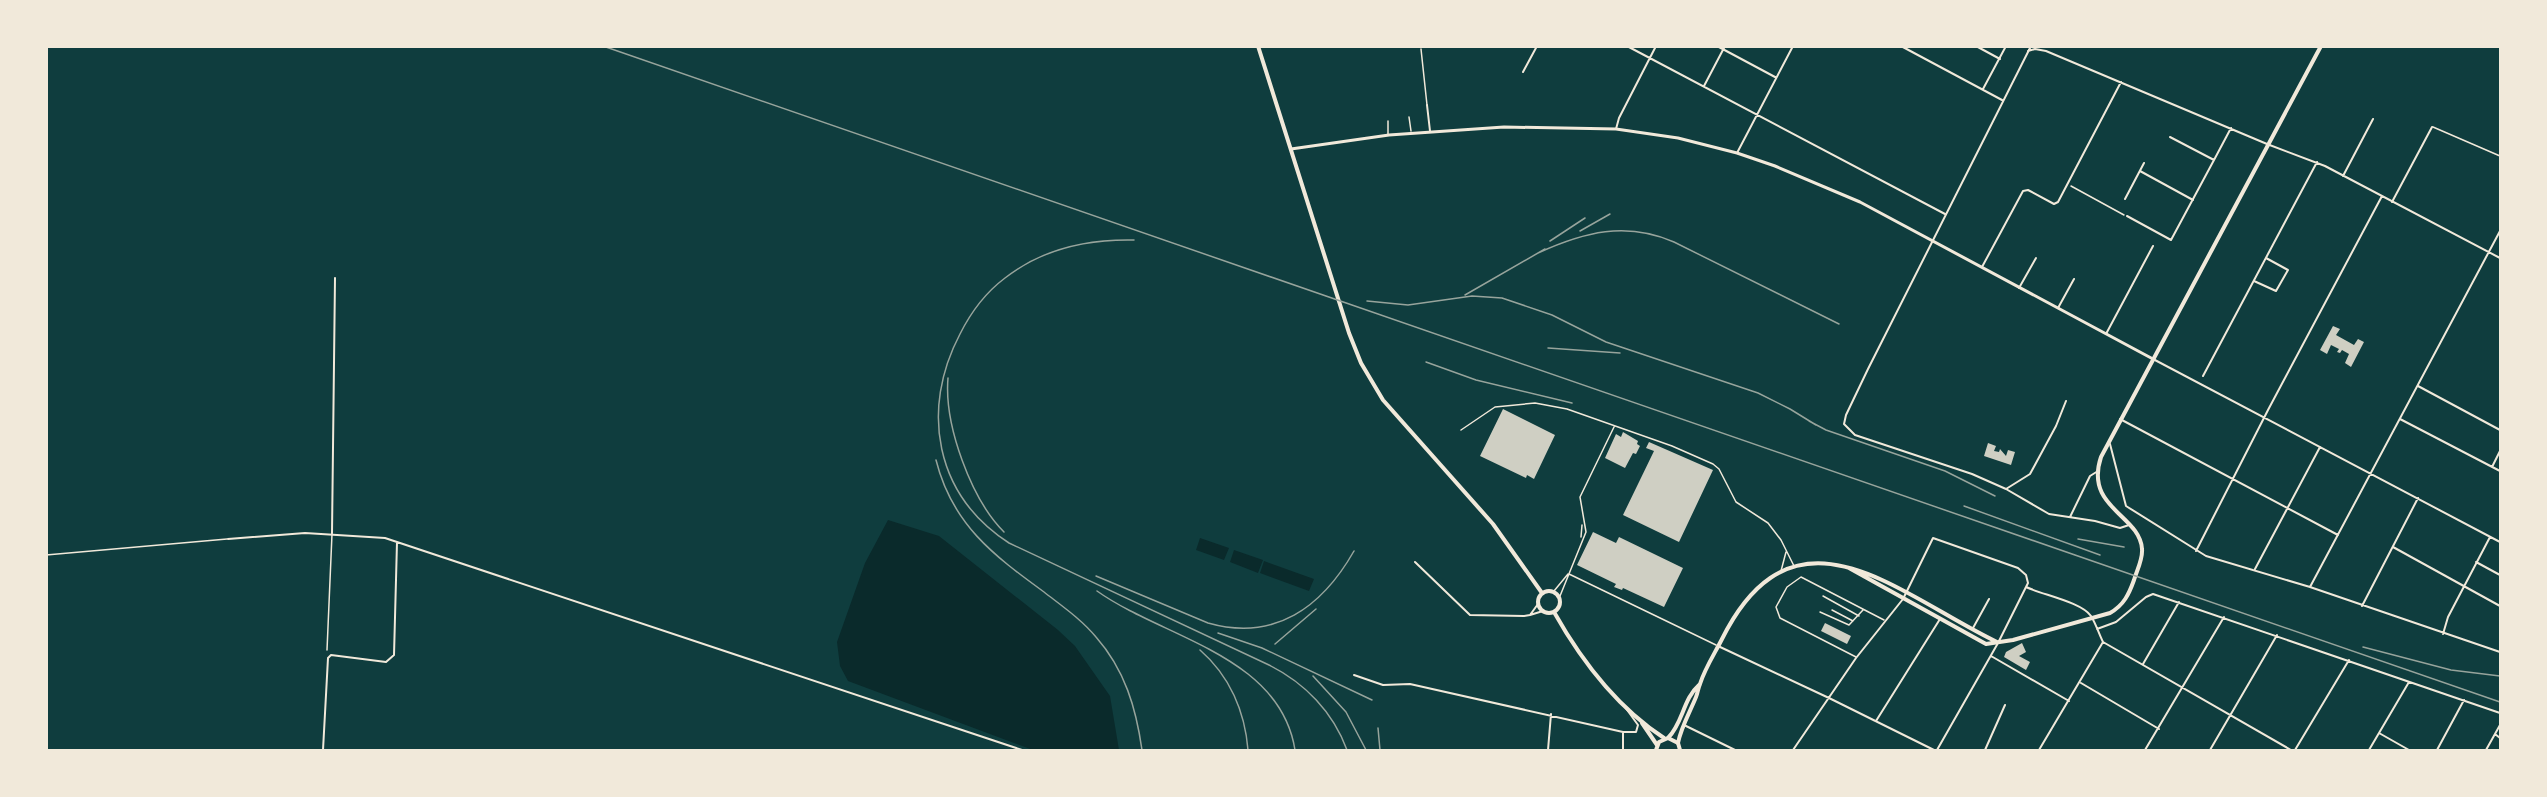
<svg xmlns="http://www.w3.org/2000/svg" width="2547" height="797" viewBox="0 0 2547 797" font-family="'Varela Round',sans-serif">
	<rect width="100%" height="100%" fill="#0f3d3e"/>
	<path fill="#0a2a2b" d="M888 520 939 536 1058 630 1075 646 1110 696 1119 750H1033L848 681 840 666 837 642 865 563Z
		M1200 538 1229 548 1224 560 1196 550Z
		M1234 550 1263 560 1258 573 1230 562Z
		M1264 561 1314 579 1309 591 1260 573Z"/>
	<path fill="#cfcfc3" d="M2333 326 2340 329 2336 335 2354 345 2358 339 2364 342 2351 367 2345 363 2349 354 2342 350 2340 353 2337 352 2339 349 2331 345 2327 354 2320 350Z
		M1503 409 1555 435 1534 479 1527 475 1526 478 1480 456Z
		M1623 432 1638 441 1637 444 1640 446 1636 454 1633 453 1625 468 1605 458 1616 434 1621 437Z
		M1649 442 1713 470 1679 542 1623 515 1654 451 1646 448Z
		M1988 443 1996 446 1994 451 1999 452 2000 449 2006 456 2008 450 2015 452 2011 465 1984 456Z
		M1593 532 1616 543 1619 537 1683 568 1664 607 1623 588 1622 590 1614 587 1616 584 1577 565Z
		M1825 623 1851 636 1847 644 1821 631Z
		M2022 643 2026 652 2019 656 2030 662 2026 670 2004 657 2006 652Z"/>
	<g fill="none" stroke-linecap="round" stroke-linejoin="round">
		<path stroke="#f1e9da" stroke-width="1.5" d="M2071 186 2124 215"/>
		<path stroke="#f1e9da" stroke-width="1.5" d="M1421 49 1427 105
			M1409 117 1411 131
			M1388 121V135
			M2433 127 2500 156
			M1461 430 1495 407 1535 403 1567 409 1672 446 1713 464 1719 469 1736 502 1768 523 1781 540 1794 566
			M1581 537 1582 525
			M46 555 227 539
			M1781 571 1786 552
			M1569 574 1716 645
			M1554 591 1568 574
			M1560 596 1586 532 1580 497 1614 427
			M1823 596 1859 616
			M1832 610 1853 621
			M1820 612 1849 625 1863 610
			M327 650 332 534
			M1856 657 1780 618 1776 607 1787 587 1801 577 1884 620"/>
		<path stroke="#f1e9da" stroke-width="2" d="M1627 46 1945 214
			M1717 46 1775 77
			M1901 46 2002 100
			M1976 46 2000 59
			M2031 46 1868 369 1846 415 1844 424 1855 435 1972 474 2006 489 2049 514 2095 521 2120 528 2129 525
			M2028 51 2035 49 2046 51 2267 144 2325 166 2500 258
			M1523 72 1537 46
			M1704 86 1725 46
			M1983 89 2006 46
			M1427 105 1430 131
			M1616 129 1619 118 1656 46
			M2170 137 2214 160 2231 128
			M1737 153 1793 46
			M2140 171 2193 200
			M2343 176 2373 119
			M2125 199 2144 163
			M2392 202 2432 127
			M2127 216 2171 240 2214 160
			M1982 267 2023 191 2028 190 2054 204 2058 202 2121 82
			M2254 281 2276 291 2288 270 2266 258
			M2019 288 2036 258
			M2058 308 2074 279
			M2106 334 2153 246
			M2153 359 2500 542
			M2203 376 2317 162
			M2418 386 2500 430
			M2120 419 2338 535
			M2400 419 2500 471
			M2110 444 2126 506 2206 556 2310 587 2500 652
			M2492 467 2500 451
			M2006 489 2030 474 2056 426 2066 401
			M2070 517 2090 476 2098 471
			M332 533 335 278
			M228 539 305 533 385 538 1022 750
			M2393 547 2500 606
			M2196 551 2268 410 2382 196
			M1415 562 1470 615 1524 616 1530 615 1538 604
			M2476 562 2500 575
			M2255 569 2320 447
			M2026 587C2043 595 2081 602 2091 616 2096 624 2099 634 2103 642L2291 750
			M2310 587 2500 231
			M2362 606 2418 498
			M1530 615 1543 611
			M1973 628 1989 599
			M2097 629 2116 622 2146 597 2153 594 2500 713
			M2443 634 2448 617 2490 537
			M1718 646 1829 698 1934 750
			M1991 656 2069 701
			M2143 664 2179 602
			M1354 675 1383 685 1410 684 1623 732H1636L1638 725 1625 707
			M2081 683 2159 729
			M1876 721 1940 619
			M1684 725 1735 750
			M1623 732V750
			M2379 733 2409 750
			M2495 734 2500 738
			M323 750 328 658 331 655 386 662 394 655 397 542
			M1548 750 1551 714
			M1793 750 1856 658 1903 599 1933 538 2018 568 2026 575 2028 583 1998 643 1937 750
			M1985 750 2005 705
			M2039 750 2103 642
			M2145 750 2224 617
			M2210 750 2277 635
			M2295 750 2349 660
			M2369 750 2409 682
			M2437 750 2464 700
			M2486 750 2500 725"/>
		<path stroke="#f1e9da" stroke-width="3" d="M1291 149 1389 135 1504 127 1616 129 1678 138 1737 153 1775 166 1860 202 2153 359"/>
		<path stroke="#f1e9da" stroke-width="4" d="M1849 568 1986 644 2013 640 2110 613C2124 605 2129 594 2134 580 2137 570 2143 559 2142 549 2140 515 2084 508 2101 457L2321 46
			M1668 738C1683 723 1683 699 1699 685
			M1678 743C1681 727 1690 712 1696 697 1698 692 1698 688 1700 684 1705 668 1715 653 1722 639 1795 493 1899 595 1997 642"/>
		<path stroke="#f1e9da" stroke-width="4" d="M1258 46 1349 333 1361 363 1383 400 1493 524 1542 593
			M1538 602a11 11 0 1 1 22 0a11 11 0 1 1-22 0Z
			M1554 612C1581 660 1618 708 1664 738
			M1642 723 1657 745
			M1656 750 1659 742 1668 738 1678 743 1680 750"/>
		<path stroke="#97a49c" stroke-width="1.5" d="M603 46 2500 702
			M1580 231 1610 214
			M1134 240C1089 239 1042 249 1005 278 985 293 971 312 960 334 920 410 935 495 1009 543L1269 665C1305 683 1333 712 1347 750
			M1550 241 1585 218
			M1538 253C1584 232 1626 221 1674 242L1839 324
			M1465 295 1545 249
			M1367 301 1408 305 1472 296 1502 298 1552 315 1606 342 1758 393 1790 409 1816 425
			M1548 348 1620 353
			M1426 362 1476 380 1572 403
			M948 378C944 425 971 499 1004 532
			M1809 421 1826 430 1945 471 1995 496
			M936 460C952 524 993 555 1044 592 1062 606 1081 619 1096 637 1125 670 1136 708 1142 750
			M1964 506 2100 555
			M2078 539 2124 547
			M1096 576 1208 623C1275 642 1322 607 1354 551
			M1097 591C1163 638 1280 655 1295 750
			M1218 633 1262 648 1372 700
			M1275 644 1316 609
			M2363 647 2451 670 2500 676
			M1200 650C1230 676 1245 712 1248 750
			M1313 676 1346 712 1366 750
			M1378 728 1380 750"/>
	</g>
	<rect width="2547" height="797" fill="none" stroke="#f1e9da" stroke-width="96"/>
</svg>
